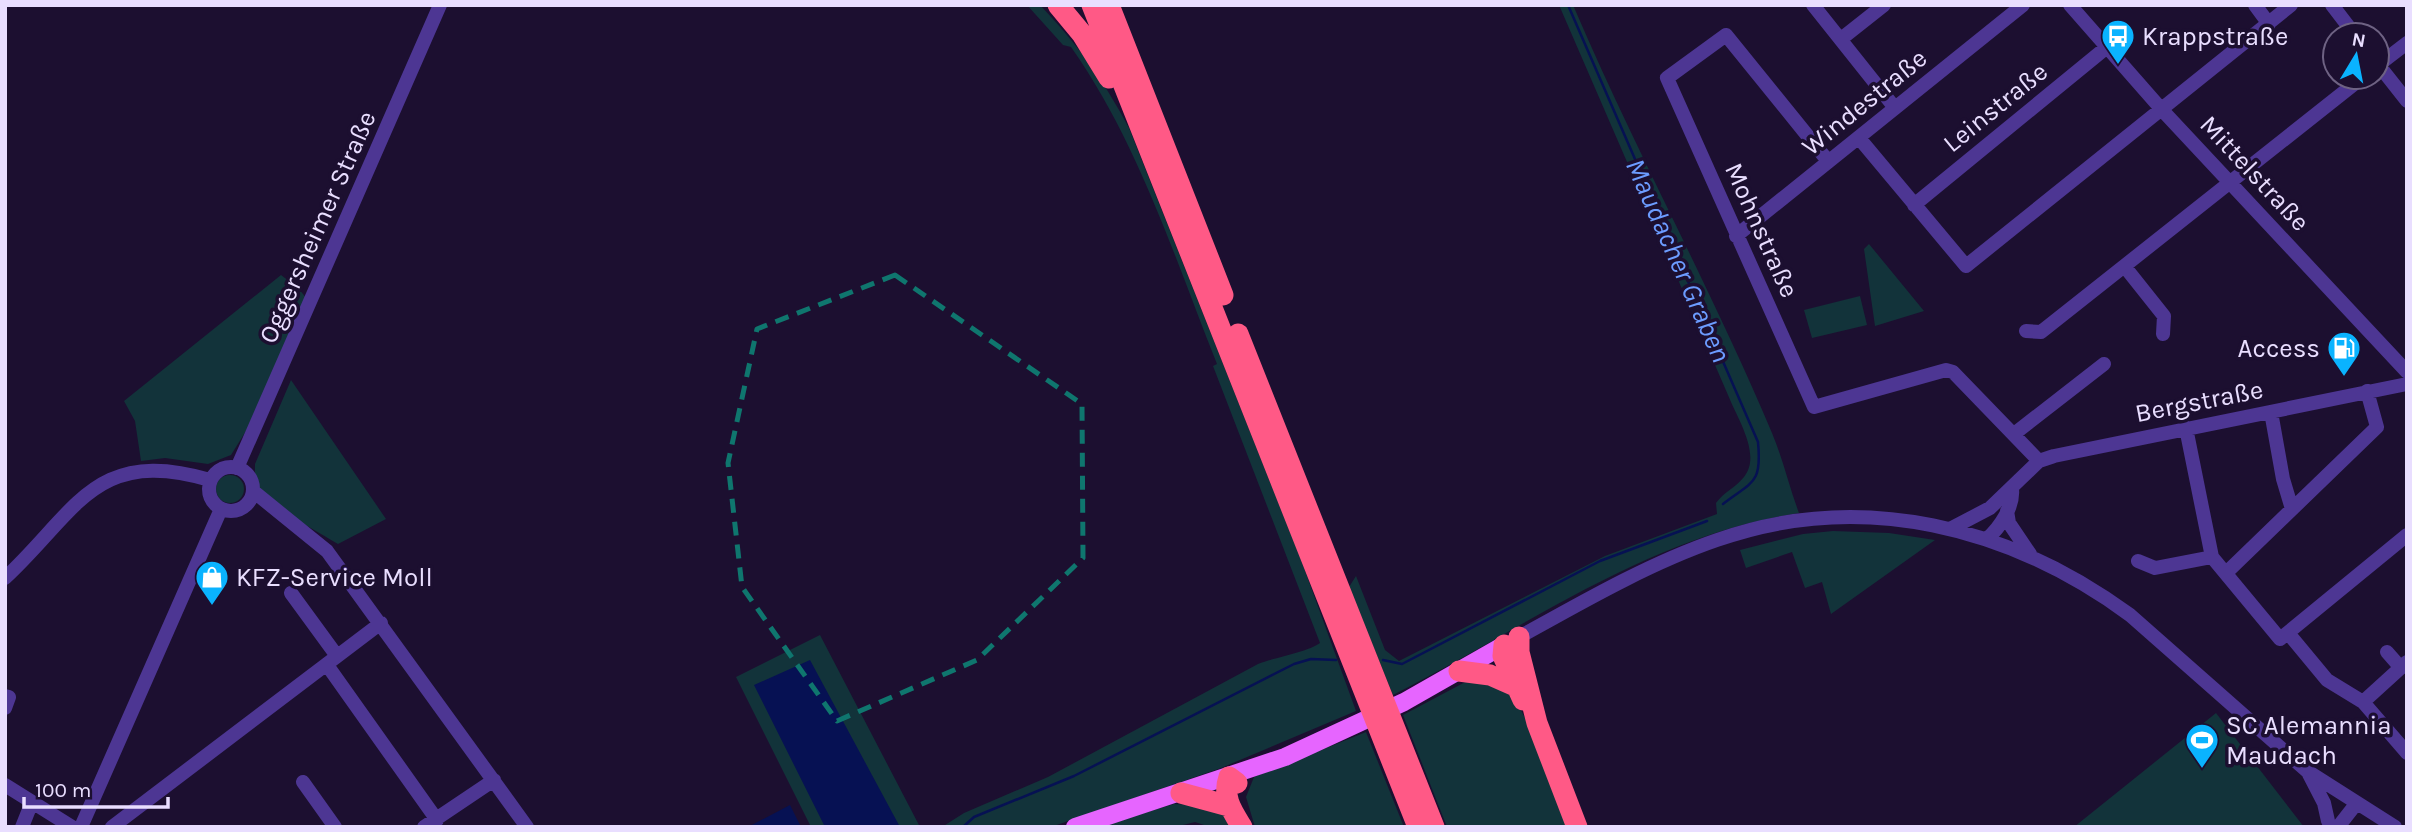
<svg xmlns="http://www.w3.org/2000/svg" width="2412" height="832" viewBox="0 0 2412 832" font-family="Karla,sans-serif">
	<rect width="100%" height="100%" fill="#1c0f30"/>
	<path fill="#12333a" d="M1027 5H1040C1078 45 1103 79 1129 128L1300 557 1356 711 1221 768 1051 827H942L964 813 1048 777 1258 664C1276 657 1308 652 1320 643L1213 366 1217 364C1174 256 1138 142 1071 47L1063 45Z
		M1559 5H1573C1635 150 1711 288 1772 433 1783 459 1789 487 1799 513 1648 536 1527 627 1393 695L1349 587 1356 576 1385 650 1399 661 1605 556 1717 514 1716 503C1724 492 1735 488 1744 477 1762 455 1737 418 1728 395Z
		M1869 244 1924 311 1875 326 1864 249Z
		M281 275 298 288 307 299 246 431 231 455 208 464 165 458 141 461 135 421 124 401Z
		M1860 296 1867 325 1812 338 1804 310Z
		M291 380 386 519 338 544C315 530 277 511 260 491 254 483 255 473 255 464Z
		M216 489a14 14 0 1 1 28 0a14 14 0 1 1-28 0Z
		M1833 531 1889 533 1935 540 1831 614 1822 582 1805 588 1792 552 1746 568 1740 550 1803 534Z
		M820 635 920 827H811L736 677Z
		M1471 679C1485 680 1499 682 1510 694 1529 714 1557 797 1570 827H1447L1403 715Z
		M2216 713 2304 827H2074Z
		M1366 732 1404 827H1255L1246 797 1254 777Z
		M1174 804C1199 805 1220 803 1234 827H1210L1195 822 1175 827H1097Z"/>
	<path fill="#061153" d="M810 660 900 827H825L754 685Z
		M790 805 801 827H748Z"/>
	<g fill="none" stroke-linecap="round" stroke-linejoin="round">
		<path stroke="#061153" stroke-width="2.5" d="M1568 5 1758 442C1762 484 1753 481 1723 504
			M1383 660 1402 664 1600 561 1707 521
			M963 827 974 817 1074 776 1294 664 1311 659 1336 660"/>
		<path stroke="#4d3693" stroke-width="14" d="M1813 5 1895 108
			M2070 5 2163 111 2407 372
			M2255 5 2269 24
			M2332 5 2355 35
			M1841 39 1884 5
			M2377 63 2407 101
			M2377 66 2407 43
			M1859 138 1966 266 2291 5
			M1828 161 1726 35 1667 78 1814 407 1946 370 1953 372 2039 461
			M1914 205 2107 47
			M1736 236 2023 5
			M2125 267 2164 316 2163 334
			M2026 331 2041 332 2363 77
			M2271 412 2283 479 2292 509
			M2186 428 2212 557 2280 639 2407 535
			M2014 434 2104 364
			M209 489a22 22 0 1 1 44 0a22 22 0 1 1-44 0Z
			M237 468 440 5
			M253 491 327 551 527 827
			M2007 511 2009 523 2030 554
			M1950 529 1990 508 2039 461 2054 456 2407 384
			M1987 539C2000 527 2014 507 2012 489
			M2138 561 2155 568 2212 557
			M2226 573 2377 427 2367 391
			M5 578C77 511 95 446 210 480
			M291 593 337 656
			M2288 633 2327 680 2363 702 2407 753
			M1512 641C1577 605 1647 564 1717 540 1862 489 2010 527 2130 615L2307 771 2395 827
			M2387 652 2401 668
			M327 665 437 820
			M5 696 9 697 5 708
			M2363 702 2407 662
			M2309 774 2324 803 2328 821
			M303 782 335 827
			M5 785 72 827
			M22 827 32 802
			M81 827 221 509
			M112 827 381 623
			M424 827 494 780
			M2338 827 2356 804"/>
		<path stroke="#e665ff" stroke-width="18" d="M1075 827 1285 757 1404 702 1504 645"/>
		<path stroke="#ff5986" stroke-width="21" d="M1058 5 1082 34 1109 78
			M1092 5 1418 827
			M1109 5 1223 295
			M1238 334 1434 827
			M1519 637V652L1537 723 1577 827
			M1519 652 1504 645 1503 656 1523 700
			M1459 671 1490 675 1515 686
			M1237 783 1229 777C1222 797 1232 811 1242 827
			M1181 793 1229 806"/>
	</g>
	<path fill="none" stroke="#0f766e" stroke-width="5" stroke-dasharray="14 9" stroke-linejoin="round" d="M895 275 1082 404 1083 558 977 660 837 721 742 587 728 463 757 329Z"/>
	<defs>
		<symbol id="bus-pin" viewBox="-11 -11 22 30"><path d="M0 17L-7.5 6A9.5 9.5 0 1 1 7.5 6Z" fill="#0ab3ff" stroke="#1c0f30"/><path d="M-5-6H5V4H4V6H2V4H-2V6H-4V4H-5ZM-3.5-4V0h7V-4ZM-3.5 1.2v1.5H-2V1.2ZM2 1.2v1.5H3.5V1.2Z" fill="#fff"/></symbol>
		<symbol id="fuel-pin" viewBox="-11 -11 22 30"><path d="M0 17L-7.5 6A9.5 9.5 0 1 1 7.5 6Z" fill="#0ab3ff" stroke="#1c0f30"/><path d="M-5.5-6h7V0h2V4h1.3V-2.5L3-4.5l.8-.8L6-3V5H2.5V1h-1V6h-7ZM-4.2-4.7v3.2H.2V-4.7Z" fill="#fff"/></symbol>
		<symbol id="shop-pin" viewBox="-11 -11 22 30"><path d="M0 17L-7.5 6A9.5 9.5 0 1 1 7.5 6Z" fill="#0ab3ff" stroke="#1c0f30"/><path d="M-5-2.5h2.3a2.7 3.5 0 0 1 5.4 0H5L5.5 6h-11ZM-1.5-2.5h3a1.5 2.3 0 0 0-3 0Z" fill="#fff"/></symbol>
		<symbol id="stadium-pin" viewBox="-11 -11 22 30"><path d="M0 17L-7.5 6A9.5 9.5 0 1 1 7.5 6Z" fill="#0ab3ff" stroke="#1c0f30"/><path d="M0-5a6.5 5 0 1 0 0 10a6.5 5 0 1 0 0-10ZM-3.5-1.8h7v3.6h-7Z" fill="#fff"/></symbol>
	</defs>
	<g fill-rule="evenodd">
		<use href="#bus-pin" x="2099" y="17" width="38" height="52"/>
		<use href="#fuel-pin" x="2325" y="329" width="38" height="52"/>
		<use href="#shop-pin" x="193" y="558" width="38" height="52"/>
		<use href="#stadium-pin" x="2183" y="721" width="38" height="52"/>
	</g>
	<g text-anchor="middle" stroke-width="7" stroke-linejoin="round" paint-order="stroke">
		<g font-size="26" fill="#e9deff" stroke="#1c0f30" text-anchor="start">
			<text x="2142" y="45">Krappstraße</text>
			<text x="2320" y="357" text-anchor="end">Access</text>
			<text x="236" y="586">KFZ-Service Moll</text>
			<text x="2226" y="734">SC Alemannia<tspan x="2226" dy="30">Maudach</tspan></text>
		</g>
		<g font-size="26" fill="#e9deff" stroke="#1c0f30">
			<text transform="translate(1864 102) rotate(-39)" y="9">Windestraße</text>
			<text transform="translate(1995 107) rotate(-39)" y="9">Leinstraße</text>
			<text transform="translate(2255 173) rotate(47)" y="9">Mittelstraße</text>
			<text transform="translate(317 227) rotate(-66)" y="9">Oggersheimer Straße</text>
			<text transform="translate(1762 230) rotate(66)" y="9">Mohnstraße</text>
			<text transform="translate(2199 401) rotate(-11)" y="9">Bergstraße</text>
		</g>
		<g font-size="28" font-style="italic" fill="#6c9cff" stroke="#1c0f30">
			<text transform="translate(1679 260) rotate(66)" y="10">Maudacher Graben</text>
		</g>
	</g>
	<rect width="2412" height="832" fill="none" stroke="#e9deff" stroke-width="14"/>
	<g transform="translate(2356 56) rotate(10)"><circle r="33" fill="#1c0f30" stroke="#6e6283" stroke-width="2"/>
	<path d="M0-5L12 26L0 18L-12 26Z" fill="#0ab3ff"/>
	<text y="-10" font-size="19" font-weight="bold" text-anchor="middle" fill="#e9deff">N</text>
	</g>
	<path d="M24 797v10h144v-10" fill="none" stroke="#e9deff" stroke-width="3.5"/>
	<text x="35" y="797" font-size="21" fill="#e9deff" stroke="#1c0f30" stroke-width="5" paint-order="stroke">100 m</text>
</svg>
